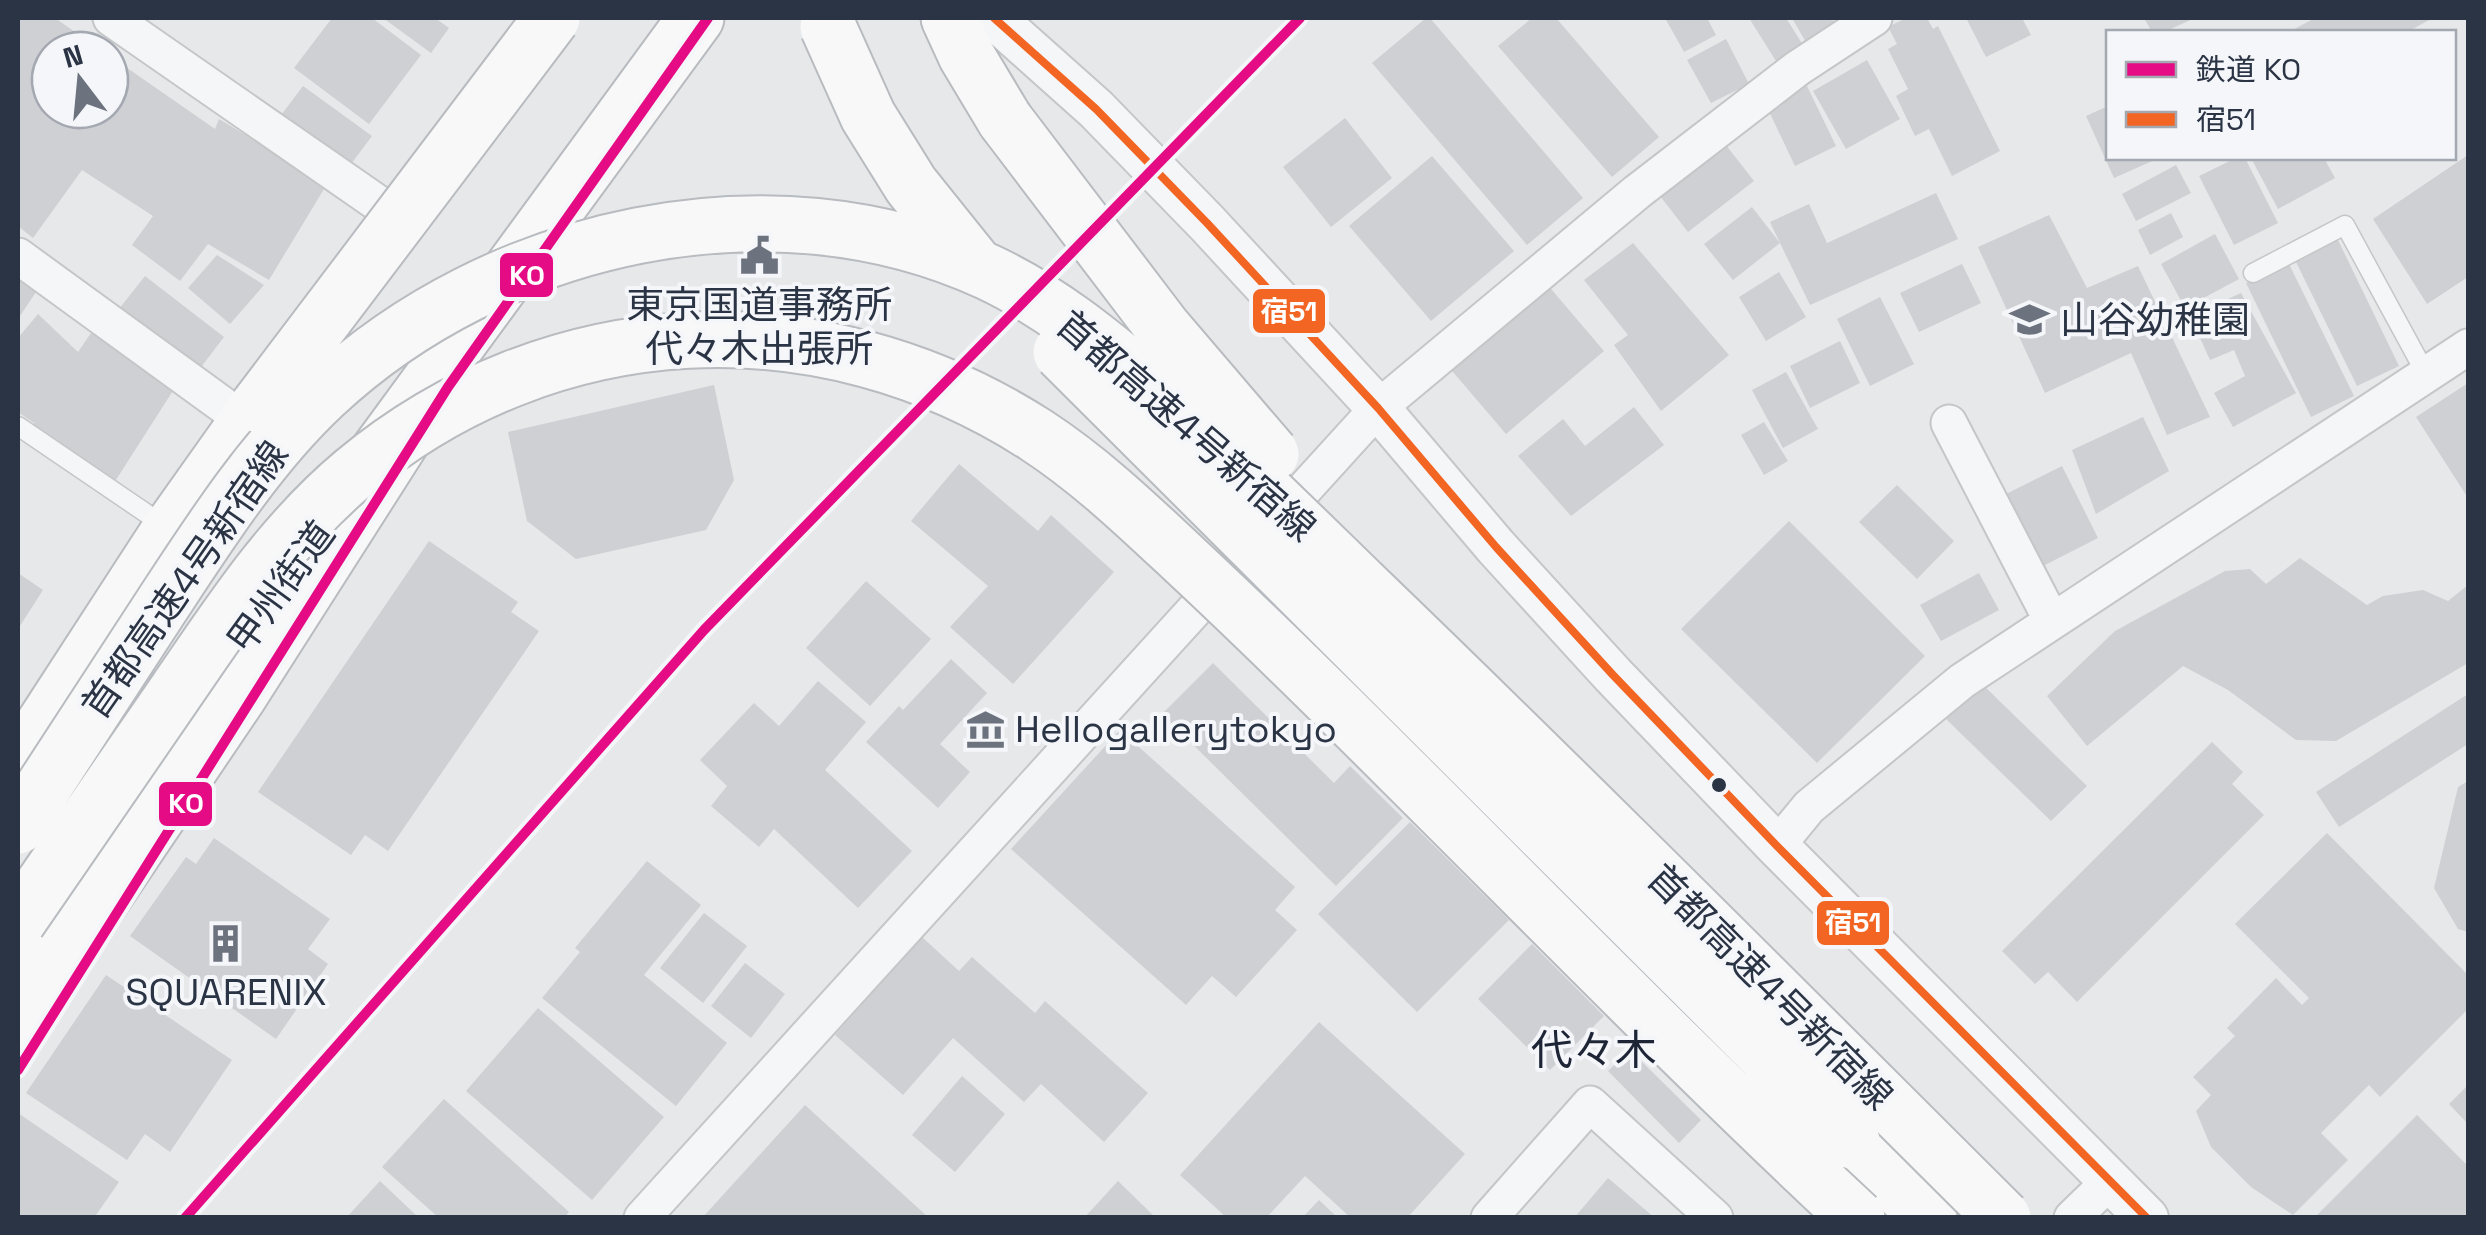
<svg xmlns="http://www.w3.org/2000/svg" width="2486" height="1235" viewBox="0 0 2486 1235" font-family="'Space Grotesk','Noto Sans JP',sans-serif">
	<rect width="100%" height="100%" fill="#e6e8ea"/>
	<path fill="#ced0d3" d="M18 18H55L101 50H50V110H110V56L215 129 219 119 327 184 269 280 208 244 180 281 132 245 153 216 82 170 33 238 18 226Z
		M332 18H372L421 55 369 124 294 68Z
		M383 18H435L449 28 431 53Z
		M1426 18H1430L1583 198 1527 245 1372 63Z
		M1532 18H1556L1659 137 1612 177 1498 46Z
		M1665 18H1707L1716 35 1684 52Z
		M1749 18H1786L1803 45 1776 61Z
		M1792 18H1832L1837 27 1807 44Z
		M1906 18H1927L1933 29 1938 26 2000 151 1952 176 1929 129 1915 136 1896 96 1908 89 1888 49 1897 44 1888 27Z
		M1966 18H2022L2031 35 1986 57Z
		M2144 18H2195L2164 32H2152Z
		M2315 18H2433L2407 32H2289Z
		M1726 39 1749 84 1711 103 1687 60Z
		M1867 60 1900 119 1846 149 1813 91Z
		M303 86 372 136 351 164 282 114Z
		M1807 86 1836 146 1795 166 1766 105Z
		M2108 106V158H2159L2114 178 2086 116Z
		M1345 118 1392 178 1331 227 1283 167Z
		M1726 145 1754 181 1688 232 1660 196Z
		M2468 155V277L2427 304 2373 219Z
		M1432 156 1514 251 1431 321 1349 226Z
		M2236 158H2245L2278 223 2234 245 2199 176Z
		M2251 158H2324L2335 178 2278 209Z
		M2176 165 2191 193 2136 221 2122 194Z
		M1936 193 1958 239 1810 305 1780 243 1733 280 1704 244 1752 207 1780 243 1770 222 1809 204 1827 243Z
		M2171 213 2183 237 2150 255 2138 230Z
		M2049 215 2087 288 2138 266 2210 417 2167 435 2131 353 2045 393 1978 247Z
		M2215 234 2239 279 2185 308 2161 264Z
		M2338 240 2399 366 2357 386 2295 260Z
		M1633 243 1729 355 1661 411 1614 345 1628 335 1584 280Z
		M217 255 264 285 230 324 188 288Z
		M2288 262 2354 396 2311 417 2246 283Z
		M1962 264 1981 303 1919 332 1900 293Z
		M18 271 40 286 18 319Z
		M1779 272 1806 317 1766 341 1739 297Z
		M145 276 224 337 195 375 115 314Z
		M1546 283 1604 351 1506 434 1447 365Z
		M2241 293 2296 393 2233 427 2214 393 2245 376 2234 350 2210 360 2190 316Z
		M1880 297 1914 364 1870 386 1837 319Z
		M38 314 78 352 91 333 176 386 114 483 29 430 34 423 18 412V338Z
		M1840 341 1860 383 1810 408 1790 366Z
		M1786 372 1818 429 1783 448 1752 390Z
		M2468 383V498L2416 417Z
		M714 385 734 480 706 530 576 559 527 521 508 432Z
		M1634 407 1664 445 1571 516 1518 456 1563 419 1585 446Z
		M2143 417 2169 471 2096 514 2072 450Z
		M1764 422 1788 461 1764 475 1741 435Z
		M959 464 1038 531 1051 515 1114 572 1013 684 950 627 988 586 911 521Z
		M2062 466 2098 538 2043 566 2006 494Z
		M1897 485 1954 541 1917 579 1859 522Z
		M1789 521 1925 656 1817 763 1681 629Z
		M429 541 518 602 511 612 539 631 388 851 365 835 351 855 258 792Z
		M2300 558 2367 605 2383 596 2423 590 2448 601 2468 585V663L2336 741 2296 740 2228 690 2183 666 2087 746 2047 696 2115 631 2225 571 2250 569 2266 584Z
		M18 573 43 590 18 629Z
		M1979 573 1999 610 1941 641 1920 605Z
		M866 581 931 639 870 706 806 648Z
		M951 659 987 693 940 744 970 772 938 808 866 742 899 706 903 710Z
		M1213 663 1334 783 1350 766 1403 818 1336 886 1162 714Z
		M818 681 866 722 825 770 912 851 858 908 774 829 759 847 711 806 727 786 700 760 754 703 779 726Z
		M1981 683 2087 786 2051 821 1946 719Z
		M2468 694V744L2339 827 2316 792Z
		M1120 730 1295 887 1275 910 1297 930 1236 997 1212 976 1186 1005 1011 849Z
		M2212 742 2243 772 2232 784 2264 815 2077 1002 2048 972 2035 984 2002 951Z
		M2468 781V932L2458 929 2434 888 2458 787Z
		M1410 822 1509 920 1417 1012 1318 914Z
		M2327 833 2468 975V1009L2380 1097 2369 1085 2321 1133 2348 1160 2293 1215 2251 1187 2211 1147 2196 1111 2211 1095 2193 1077 2235 1036 2227 1028 2276 978 2302 1005 2309 998 2235 924Z
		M214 838 330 919 308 949 328 964 276 1039 130 936 186 857 196 864Z
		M647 861 701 905 644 975 727 1043 676 1106 542 998 580 952 575 948Z
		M704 913 747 946 703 1003 660 968Z
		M922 937 959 971 972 957 1035 1013 1045 1001 1148 1093 1104 1142 1041 1084 1024 1102 953 1038 903 1095 835 1035Z
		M1532 944 1604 1016 1550 1070 1478 999Z
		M745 963 785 994 751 1038 711 1006Z
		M106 975 232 1060 170 1152 145 1134 127 1160 26 1093Z
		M538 1008 664 1117 592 1200 466 1091Z
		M1319 1022 1465 1154 1407 1218H1351L1305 1176 1266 1218H1227L1180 1175Z
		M1630 1050 1701 1120 1679 1143 1608 1071Z
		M962 1076 1005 1114 955 1172 912 1135Z
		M2468 1085V1124L2449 1104Z
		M444 1099 569 1212 564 1218H439L382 1167Z
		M805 1105 929 1218H702Z
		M18 1113 119 1182 94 1218H18Z
		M2417 1115 2468 1166V1218H2314Z
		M1608 1178 1655 1218H1574Z
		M380 1181 419 1218H346Z
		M1118 1181 1156 1218H1084Z
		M1319 1200 1338 1218H1302Z"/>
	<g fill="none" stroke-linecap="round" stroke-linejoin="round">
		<defs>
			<path id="service" d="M2253 273 2345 225 2426 374
				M18 426 162 524"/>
			<path id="minor" d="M111 18 392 213
				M18 256 238 416
				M1949 423 2052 621
				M1777 846 1809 807 1962 681 2468 347
				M642 1218 1378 408 1637 192 1798 68 1874 18
				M1489 1218 1590 1104 1715 1218
				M2072 1218 2109 1182"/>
			<path id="tertiary" d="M994 18 1096 109 1207 223 1378 408 1496 547 1613 675 1777 846 2147 1218"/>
			<path id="trunk" d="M376 455 696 18
				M18 970 80 878
				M18 1023 240 694 402 440"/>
			<path id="motorway" d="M949 18 966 55 1005 120
				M18 764 166 536 259 405
				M1852 1141 1929 1218"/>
		</defs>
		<use href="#service" stroke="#c4c6c8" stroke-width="21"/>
		<use href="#minor" stroke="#c4c6c8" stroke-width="39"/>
		<use href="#tertiary" stroke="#c4c6c8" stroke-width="46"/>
		<use href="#trunk" stroke="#b8bbbf" stroke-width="59"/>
		<use href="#motorway" stroke="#b8bbbf" stroke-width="59"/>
		<use href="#service" stroke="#f5f6f7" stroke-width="18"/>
		<use href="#minor" stroke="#f5f6f7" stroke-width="35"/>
		<use href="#tertiary" stroke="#f5f6f7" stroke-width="42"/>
		<use href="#trunk" stroke="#f8f8f8" stroke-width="55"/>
		<use href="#motorway" stroke="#f8f8f8" stroke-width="55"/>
		<defs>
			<path id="motorway-bridge" d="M828 27 868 116 911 185 976 266
				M1005 120 1164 329 1271 454
				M1061 352 1852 1141
				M259 405 552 18
				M18 826C66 753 114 679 162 605 210 532 259 455 323 395 495 234 770 172 988 272 1048 300 1100 342 1150 385 1224 449 1292 517 1362 585 1578 793 1790 1006 2003 1218
				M18 921C71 844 124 767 177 690 230 613 281 534 354 473 551 309 820 296 1036 435 1090 470 1138 516 1185 560 1260 630 1332 701 1404 773 1554 922 1702 1074 1857 1218"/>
		</defs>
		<use href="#motorway-bridge" stroke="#b8bbbf" stroke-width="59" stroke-linecap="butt"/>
		<use href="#motorway-bridge" stroke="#f8f8f8" stroke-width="55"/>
		<defs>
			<path id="bus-1" d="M994 18 1096 109 1207 223 1378 408 1496 547 1613 675 1777 846 2147 1218"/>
		</defs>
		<use href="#bus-1" stroke="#f4f6f9" stroke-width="15"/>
		<use href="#bus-1" stroke="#f26522" stroke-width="8"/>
		<defs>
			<path id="rail-1" d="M18 1070 448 387 708 18
				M185 1218 704 630 1300 18"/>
		</defs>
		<use href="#rail-1" stroke="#f4f6f9" stroke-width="18"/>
		<use href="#rail-1" stroke="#e50b84" stroke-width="10"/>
	</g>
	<defs>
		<symbol id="civic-bare" viewBox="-9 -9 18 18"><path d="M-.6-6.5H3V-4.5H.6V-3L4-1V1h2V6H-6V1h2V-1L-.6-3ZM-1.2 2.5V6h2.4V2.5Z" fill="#6c737f" stroke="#f4f6f9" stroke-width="2.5" paint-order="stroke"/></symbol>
		<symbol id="school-bare" viewBox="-9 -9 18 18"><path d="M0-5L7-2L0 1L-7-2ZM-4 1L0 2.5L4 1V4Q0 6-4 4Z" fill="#6c737f" stroke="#f4f6f9" stroke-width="2.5" paint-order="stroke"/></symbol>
		<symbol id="museum-bare" viewBox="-9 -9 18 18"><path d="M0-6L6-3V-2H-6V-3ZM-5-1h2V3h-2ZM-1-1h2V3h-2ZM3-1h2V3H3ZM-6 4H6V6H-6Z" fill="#6c737f" stroke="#f4f6f9" stroke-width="2.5" paint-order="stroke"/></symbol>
		<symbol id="building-bare" viewBox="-9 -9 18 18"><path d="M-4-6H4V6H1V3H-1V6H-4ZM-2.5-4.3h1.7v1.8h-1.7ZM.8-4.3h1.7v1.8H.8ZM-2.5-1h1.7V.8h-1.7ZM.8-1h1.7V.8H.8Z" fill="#6c737f" stroke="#f4f6f9" stroke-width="2.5" paint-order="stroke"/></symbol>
	</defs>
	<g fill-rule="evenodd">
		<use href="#civic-bare" x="732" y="228" width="55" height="55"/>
		<use href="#school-bare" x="2002" y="292" width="55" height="55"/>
		<use href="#museum-bare" x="958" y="702" width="55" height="55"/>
		<use href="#building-bare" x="198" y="916" width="55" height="55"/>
	</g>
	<circle fill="#2b3445" stroke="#f4f6f9" stroke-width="4" cx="1719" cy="785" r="9"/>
	<g text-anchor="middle" stroke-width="8" stroke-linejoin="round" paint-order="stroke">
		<g font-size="38" fill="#2b3445" stroke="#f4f6f9">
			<text x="759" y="318">東京国道事務所<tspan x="759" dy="44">代々木出張所</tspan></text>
			<text x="2060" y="333" text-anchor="start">山谷幼稚園</text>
			<text x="1015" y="742" text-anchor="start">Hellogallerytokyo</text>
			<text x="226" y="1005">SQUARENIX</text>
		</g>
		<g font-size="38" fill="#2b3445" stroke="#f4f6f9">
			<text transform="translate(1186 426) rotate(41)" y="13">首都高速4号新宿線</text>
			<text transform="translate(185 580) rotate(-55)" y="13">首都高速4号新宿線</text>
			<text transform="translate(281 587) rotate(-54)" y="13">甲州街道</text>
			<text transform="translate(1770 987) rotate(45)" y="13">首都高速4号新宿線</text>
		</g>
		<g font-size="42" fill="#1d2536" stroke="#f4f6f9">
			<text x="1594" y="1065">代々木</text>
		</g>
	</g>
	<g stroke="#f4f6f9" stroke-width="4">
		<rect x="498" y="251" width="57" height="48" rx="10" fill="#e50b84"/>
		<rect x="1251" y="287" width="76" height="48" rx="10" fill="#f26522"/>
		<rect x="157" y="780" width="57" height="48" rx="10" fill="#e50b84"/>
		<rect x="1815" y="899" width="76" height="48" rx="10" fill="#f26522"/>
	</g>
	<g font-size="28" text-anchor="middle" font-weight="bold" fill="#fff">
		<text x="527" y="285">KO</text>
		<text x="1289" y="321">宿51</text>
		<text x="186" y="813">KO</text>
		<text x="1853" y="932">宿51</text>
	</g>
	<rect width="2486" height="1235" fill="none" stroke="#2b3445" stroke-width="40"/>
	<rect x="2106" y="30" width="350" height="130" fill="#f4f6f9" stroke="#a4a8b1" stroke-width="2.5"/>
	<rect x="2126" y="62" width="50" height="15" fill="#e50b84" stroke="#a4a8b1" stroke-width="2.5"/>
	<text x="2196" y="80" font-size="30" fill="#2b3445">鉄道 KO</text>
	<rect x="2126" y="112" width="50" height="15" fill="#f26522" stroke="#a4a8b1" stroke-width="2.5"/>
	<text x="2196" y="130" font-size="30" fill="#2b3445">宿51</text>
	<g transform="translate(80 80) rotate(344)"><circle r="48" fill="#f4f6f9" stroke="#a4a8b1" stroke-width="2.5"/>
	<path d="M0-8L18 38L0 25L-18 38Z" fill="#6c737f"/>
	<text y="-15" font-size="28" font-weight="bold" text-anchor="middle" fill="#2b3445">N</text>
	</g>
</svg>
